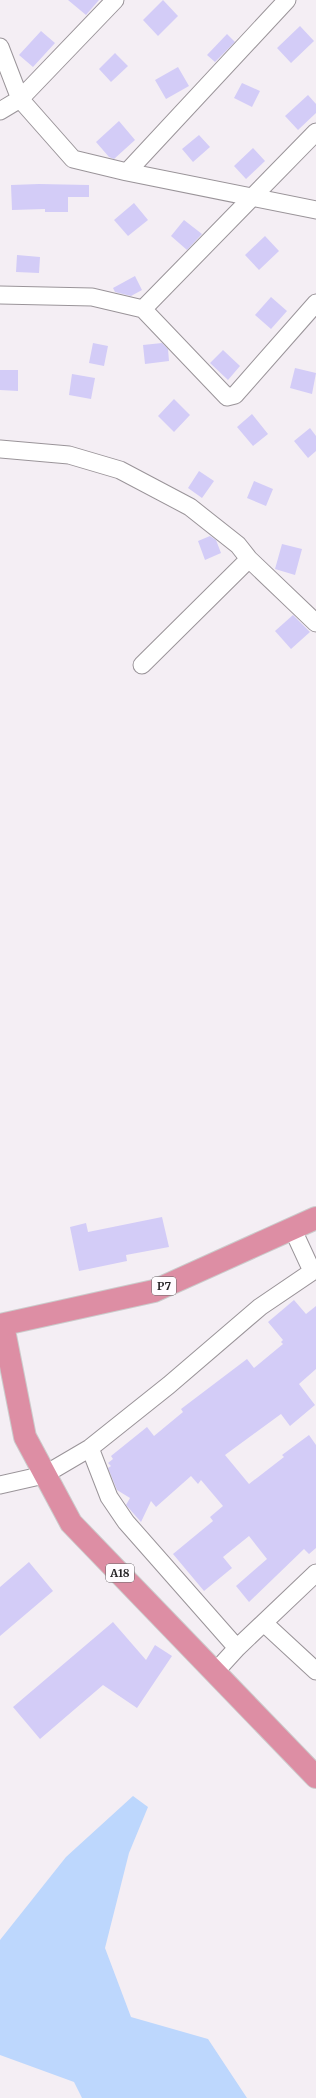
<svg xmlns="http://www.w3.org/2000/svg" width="316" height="2098" viewBox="0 0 316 2098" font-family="Merriweather,serif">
	<rect width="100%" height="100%" fill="#f4eef4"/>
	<path fill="#bdd7fd" d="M133 1796 148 1807 129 1853 105 1948 131 2017 208 2039 247 2098H82L74 2082 0 2055V1940L66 1857Z"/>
	<path fill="#d3ccf7" d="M68 0H99L86 15Z
		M163 0 178 16 158 36 143 20Z
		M300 26 314 41 291 63 277 48Z
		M41 31 55 43 33 67 19 55Z
		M227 34 235 42 215 62 207 55Z
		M115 53 128 66 111 82 99 69Z
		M178 67 189 86 166 99 155 80Z
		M242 83 260 91 252 107 234 98Z
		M308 95 316 104V113L298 130 285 116Z
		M119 121 135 140 114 159 109 157 96 142Z
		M199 135 210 147 193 162 182 149Z
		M253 148 265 161 246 179 234 166Z
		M39 184 89 185V197H68V212H45V209L12 210 11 185Z
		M134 203 148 220 128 236 114 220Z
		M184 220 202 234 187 250 171 236Z
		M265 236 279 251 259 270 245 255Z
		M17 255 40 257 39 273 16 272Z
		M135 276 142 290 131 296 115 292 113 288Z
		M271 297 287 311 271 329 255 315Z
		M93 343 108 346 104 366 89 363Z
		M162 343 168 349 169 361 145 364 143 345Z
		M223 350 240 366 228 380 210 363Z
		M295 368 316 373 312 394 290 388Z
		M0 370H18V391L0 390Z
		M72 374 95 378 91 399 69 395Z
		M174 399 190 415 174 432 158 416Z
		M252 414 268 434 253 446 237 427Z
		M310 428 316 436V451L308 458 294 441Z
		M199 471 214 481 202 498 188 488Z
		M254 481 273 489 266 506 247 498Z
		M210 536 216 540 221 553 205 560 198 541Z
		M282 544 302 549 295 575 275 569Z
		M293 615 310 632 291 649 275 631Z
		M162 1217 169 1247 126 1255 127 1261 79 1271 70 1227 86 1223 88 1232Z
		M294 1300 306 1314 316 1306V1369L299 1384 315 1405 290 1426 281 1414 225 1455 249 1484 284 1457 282 1455 309 1435 316 1445V1548L309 1554 304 1549 249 1602 236 1586 267 1559 249 1536 223 1557 232 1568 204 1591 173 1554 213 1521 210 1517 223 1506 201 1480 198 1484 191 1476 156 1507 151 1501 141 1522 126 1505 130 1498 117 1490 108 1468 111 1466 108 1463 113 1459 111 1456 147 1427 154 1436 183 1412 181 1409 247 1359 254 1368 283 1344 281 1342 283 1340 268 1322Z
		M29 1562 53 1591 0 1636V1587Z
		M113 1622 146 1660 155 1645 172 1656 137 1708 103 1685 40 1739 13 1707Z"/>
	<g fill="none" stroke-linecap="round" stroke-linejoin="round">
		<defs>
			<path id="minor" d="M0 47 20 99 73 159 127 172 316 210
				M0 111 20 99 115 0
				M316 132 143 309 227 397 235 395 316 303
				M127 172 287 0
				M0 295 92 297 143 309
				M0 449 69 455 120 470 190 507 238 545 249 559 316 623
				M142 665 249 559
				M293 1230 312 1271
				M90 1448 109 1497 126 1522 237 1648
				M0 1485 44 1475 90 1448 169 1385 260 1307 316 1269
				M264 1623 316 1671
				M216 1671 237 1648 316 1573"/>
			<path id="highway" d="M0 1325 154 1291 316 1218
				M3 1325 25 1437 71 1523 316 1777"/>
		</defs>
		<use href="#minor" stroke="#9a9499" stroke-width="19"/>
		<use href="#highway" stroke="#cbcbcb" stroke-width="24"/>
		<use href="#minor" stroke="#fff" stroke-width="17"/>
		<use href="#highway" stroke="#dd8ea4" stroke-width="22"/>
	</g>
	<g text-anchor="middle" stroke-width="3.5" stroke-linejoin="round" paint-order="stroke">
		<g fill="#fffcff" stroke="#686668" stroke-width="1">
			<rect x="152" y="1277" width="24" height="18" rx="3"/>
			<rect x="106" y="1564" width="28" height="18" rx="3"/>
		</g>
		<g font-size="11" font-weight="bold" fill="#282528">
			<text x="164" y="1290">P7</text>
			<text x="120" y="1577">A18</text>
		</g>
	</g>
</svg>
